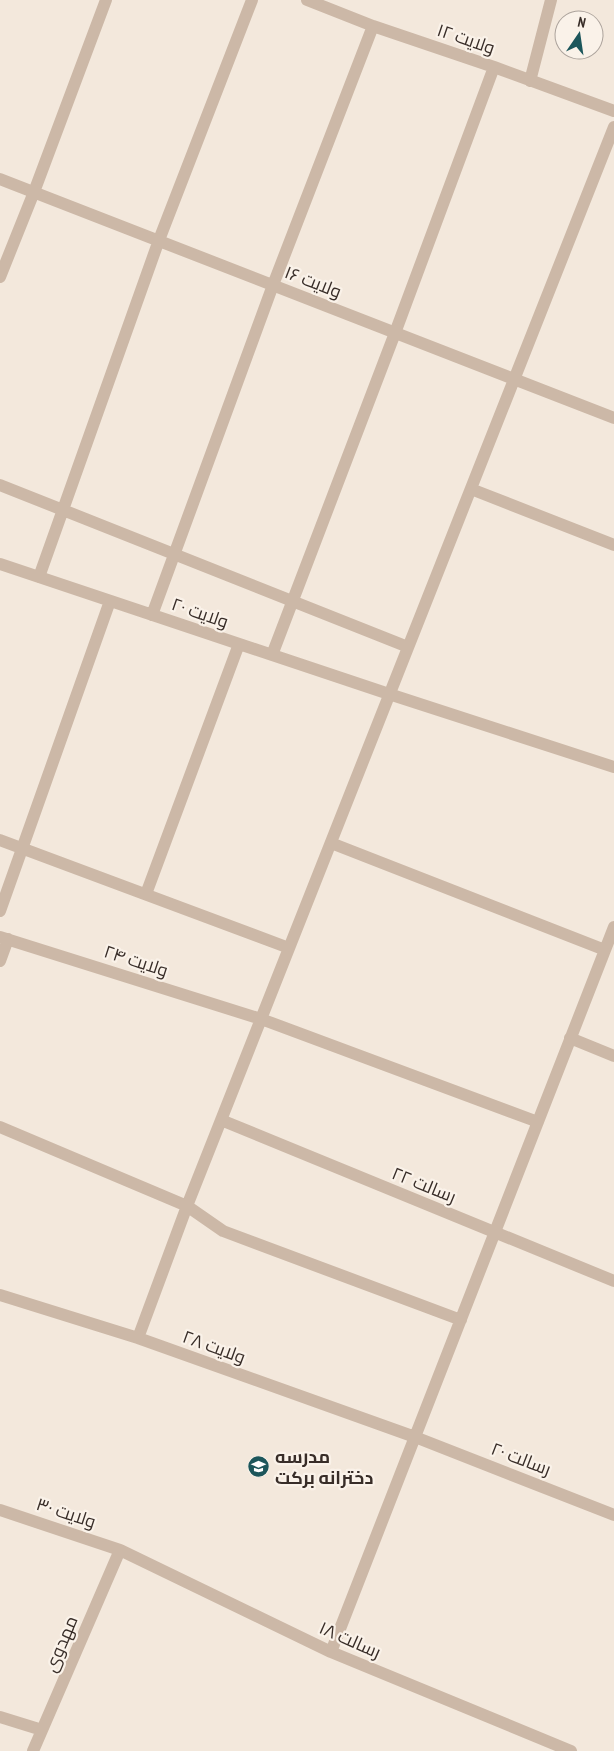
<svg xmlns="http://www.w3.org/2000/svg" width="614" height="1751" viewBox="0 0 614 1751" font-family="'PT Sans Narrow',Cairo,sans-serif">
	<rect width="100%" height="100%" fill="#f3e8dc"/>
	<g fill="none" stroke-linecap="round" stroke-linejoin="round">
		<path stroke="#ccb8a7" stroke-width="12" d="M307 0 373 26 494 67 614 111
			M530 81 551 0
			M0 179 614 418
			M0 277 34 192 106 0
			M0 485 408 647
			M471 489 614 545
			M0 564 389 694 614 767
			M39 577 159 240 252 0
			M152 615 273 285 373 26
			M272 655 395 333 494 67
			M0 840 289 948
			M331 843 605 950
			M146 894 239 644
			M0 911 110 601
			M0 937 261 1019 538 1122
			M0 961 8 939
			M570 1038 614 1056
			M221 1120 614 1281
			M0 1127 187 1206 223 1231 461 1320
			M0 1295 138 1338 415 1437 614 1515
			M138 1338 187 1206 614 127
			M0 1510 120 1550 331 1652 571 1751
			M331 1652 614 927
			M0 1717 42 1730
			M33 1751 120 1550"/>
	</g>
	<defs>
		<symbol id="school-disc" viewBox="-11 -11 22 22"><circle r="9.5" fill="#1c565b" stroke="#faf2e9"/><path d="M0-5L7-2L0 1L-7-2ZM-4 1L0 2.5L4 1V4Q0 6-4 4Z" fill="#fff"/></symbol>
	</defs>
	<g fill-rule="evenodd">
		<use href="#school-disc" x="246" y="1454" width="25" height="25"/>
	</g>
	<g text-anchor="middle" stroke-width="4.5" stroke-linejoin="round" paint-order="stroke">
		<g font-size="18" fill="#382d28" stroke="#faf2e9">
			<text transform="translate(466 39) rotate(19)" y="6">ولایت ۱۲</text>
			<text transform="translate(313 282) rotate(21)" y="6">ولایت ۱۶</text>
			<text transform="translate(200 613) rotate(19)" y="6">ولایت ۲۰</text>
			<text transform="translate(136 961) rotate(18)" y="6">ولایت ۲۴</text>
			<text transform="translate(424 1185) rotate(22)" y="6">رسالت ۲۲</text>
			<text transform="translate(214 1347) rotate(20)" y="6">ولایت ۲۸</text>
			<text transform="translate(521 1459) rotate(21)" y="6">رسالت ۲۰</text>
			<text transform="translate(66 1513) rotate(18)" y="6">ولایت ۳۰</text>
			<text transform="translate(350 1640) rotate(24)" y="6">رسالت ۱۸</text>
			<text transform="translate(61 1644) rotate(-67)" y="6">مهدوی</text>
		</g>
		<g font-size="18" font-weight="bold" fill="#382d28" stroke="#faf2e9" text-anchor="start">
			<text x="275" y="1463">مدرسه<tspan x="275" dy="21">دخترانه برکت</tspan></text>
		</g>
	</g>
	<g transform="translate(579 35) rotate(13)"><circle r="24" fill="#faf2e9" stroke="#aca39c"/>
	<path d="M0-4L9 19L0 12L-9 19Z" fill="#1c565b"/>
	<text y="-8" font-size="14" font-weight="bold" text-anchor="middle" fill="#382d28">N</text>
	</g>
</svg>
